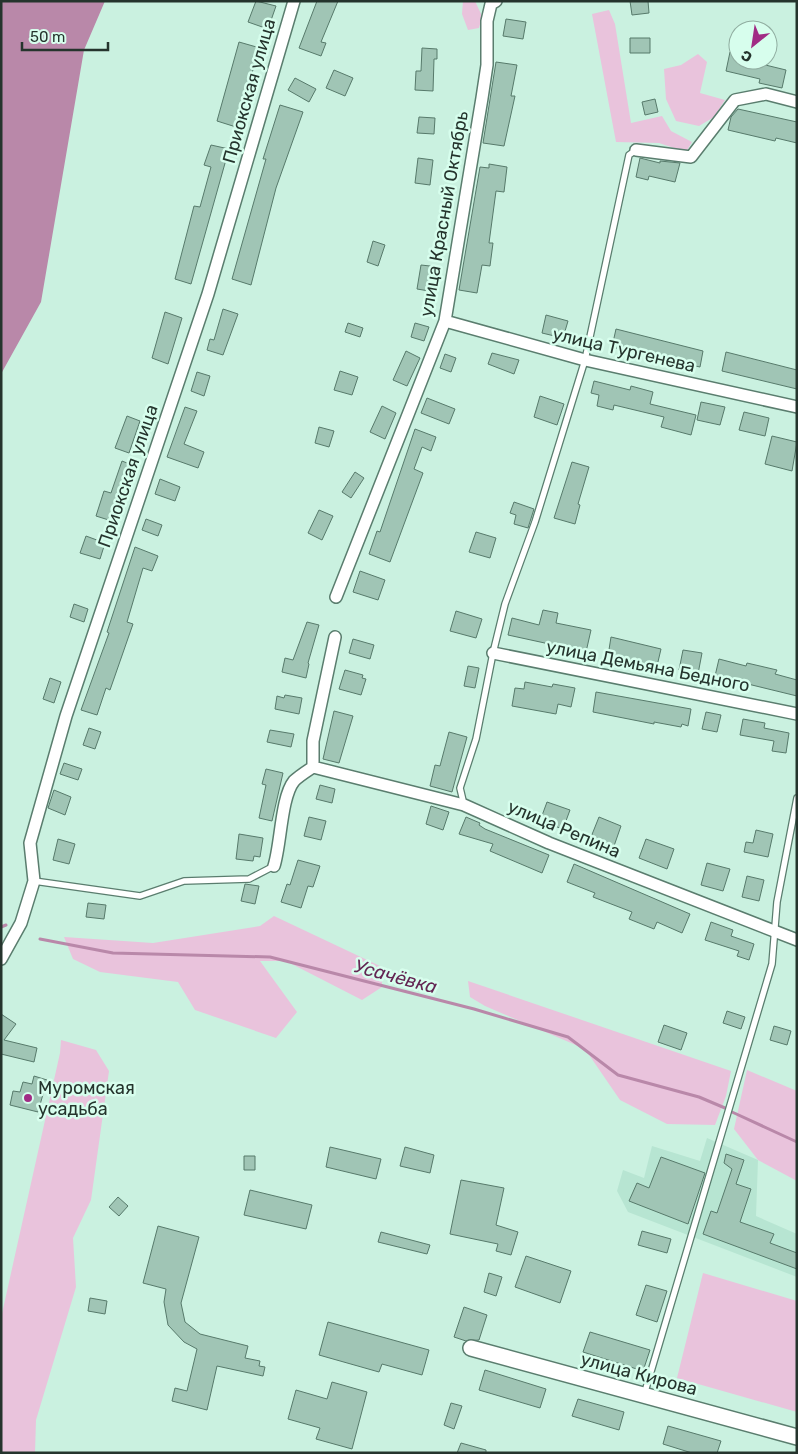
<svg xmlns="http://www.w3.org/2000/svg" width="798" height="1454" viewBox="0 0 798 1454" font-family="Rubik,sans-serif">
	<rect width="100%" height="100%" fill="#caf1e0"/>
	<path fill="#b7e5d2" d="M707 1138 758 1160 756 1216 797 1234V1277L628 1212 617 1191 623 1170 644 1178 652 1146 700 1161Z"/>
	<path fill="#e9c3dc" d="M463 1H475L482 16 479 28 468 30 462 14Z
		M609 10 615 24 631 123 662 116 671 131 692 142 686 152 659 143 616 142 592 14Z
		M698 54 707 62 700 93 725 100 714 117 699 126 676 121 666 99 664 69 681 65Z
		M274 916 382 967V987L362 1000 286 961H260L297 1012 276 1038 195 1010 178 982 100 972 73 959 64 937 153 943 260 926Z
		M468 981 731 1071 726 1096 715 1125 667 1124 620 1100 585 1049 485 1006 470 997Z
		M61 1040 96 1050 109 1071 91 1200 73 1238 76 1287 36 1420 35 1453H1V1318L60 1053Z
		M747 1070 797 1091V1181L758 1160 734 1129Z
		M703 1273 797 1301V1412L677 1378Z"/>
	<path fill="#b988a9" d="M1 1H105L84 50 41 302 1 374Z"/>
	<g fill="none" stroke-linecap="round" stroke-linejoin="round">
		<path stroke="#b988a9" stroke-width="3" d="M1 927 6 925
			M40 939 113 953 270 957 474 1009 568 1037 618 1075 699 1097 725 1108
			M732 1112 797 1142"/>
	</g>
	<path fill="#a0c5b5" stroke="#577a6b" d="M256 1 276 6 268 29 248 22Z
		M317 1H338L321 42 326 43 321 56 299 48Z
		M630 1H648L649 13 632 15Z
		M506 19 526 22 523 39 503 36Z
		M630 38H650V53H630Z
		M239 42 260 48 251 76H253L236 127 217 121Z
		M422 48 437 49V59H434L433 91 415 90 416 71H421Z
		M730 52 738 53V60H754L753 62 786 70 782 88 759 83 760 79 726 71Z
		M496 62 517 65 511 96H515L504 146 483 143Z
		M334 70 353 78 345 96 326 88Z
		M295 78 316 89 309 102 288 90Z
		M655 99 658 112 645 115 642 102Z
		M280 105 303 112 276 188 251 285 232 279 266 159H263Z
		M738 109 797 122V143L776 138 775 141 728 130 731 117Z
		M419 117 435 118 434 134 417 133Z
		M211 145 229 149 191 284 175 279 194 206 200 207 211 167 204 165Z
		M418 158 433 160 430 185 415 183Z
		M640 158 660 163V161L680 163 675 182 649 176 648 180 636 177Z
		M489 164 507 167 504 192 496 191 489 243H493L490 266 482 265 477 293 459 290 480 167 489 168Z
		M373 241 385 245 378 266 367 262Z
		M421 265 439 267 435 292 417 289Z
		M223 309 238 314 223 355 207 350 210 339 214 340Z
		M165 312 182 318 168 364 152 358Z
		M546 315 568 321 563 338 542 333Z
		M348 323 363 328 360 337 345 332Z
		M415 323 429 327 424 341 411 337Z
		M616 329 703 351 700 367 612 347Z
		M406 351 420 358 407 386 393 380Z
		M726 352 797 370V389L722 371Z
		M492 353 519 360 514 374 488 364Z
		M445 354 456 358 451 372 440 368Z
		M340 371 358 377 352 395 334 390Z
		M197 372 210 376 204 396 191 391Z
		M594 381 630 390 631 386 653 392 650 404 696 415 691 435 661 427 664 417 614 405 613 410 597 406 599 395 591 393Z
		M540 396 564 404 557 425 534 417Z
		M427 398 455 409 449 424 421 413Z
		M701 402 725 407 720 425 697 420Z
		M382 406 396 413 385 439 370 432Z
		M185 407 197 411 184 444 204 452 198 468 167 457Z
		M744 412 769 418 765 436 739 430Z
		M127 416 140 421 129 453 115 448Z
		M319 427 334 431 329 447 315 443Z
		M415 429 436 437 431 451 422 447 414 469 423 473 390 562 369 554 377 531 380 532Z
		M772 436 797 442 792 471 765 464Z
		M122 461 132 465 115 522 96 516 104 491 111 493Z
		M572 462 589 467 578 504 580 505 575 524 554 518Z
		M355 472 364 478 351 498 342 492Z
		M160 479 180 487 175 501 155 494Z
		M514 502 534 509 528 528 514 524 516 515 510 513Z
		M319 510 333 516 322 540 308 533Z
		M146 519 162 525 158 536 142 530Z
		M476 532 496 538 490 558 469 552Z
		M86 536 105 543 100 559 80 553Z
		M135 547 158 556 152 571 143 568 127 622 133 624 110 690 106 688 97 715 81 710 109 633 107 632Z
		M360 571 385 580 378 600 353 592Z
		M74 604 88 609 84 622 70 617Z
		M543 610 558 613 556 623 591 630 586 652 508 635 512 618 539 625Z
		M456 611 482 619 476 638 450 631Z
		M307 622 319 625 308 663 309 664 306 678 282 672 285 658 293 660Z
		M611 637 661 649 657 666 608 656Z
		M353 639 374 645 370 659 349 653Z
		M683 650 702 653 698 674 679 670Z
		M719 659 746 666 747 663 777 670 775 674 797 680V696L715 676Z
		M468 666 479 668 475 688 464 686Z
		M345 670 363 675 362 678 366 679 361 695 339 689Z
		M50 678 61 682 54 703 43 699Z
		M525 682 552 687 553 684 575 688 571 707 558 704 556 714 512 706 515 688 524 689Z
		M596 692 691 709 688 726 682 724 681 727 654 722V724L593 712Z
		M285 695 302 698 299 714 275 709 277 696 284 698Z
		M334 711 353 716 339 763 323 759Z
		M706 712 721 715 717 732 702 729Z
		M743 719 765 723 764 728 789 733 786 753 772 751 774 741 740 735Z
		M89 728 101 732 95 749 83 745Z
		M270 730 294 734 291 747 267 742Z
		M449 732 467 737 452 792 430 786 435 765 440 766Z
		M64 763 82 769 78 780 60 774Z
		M266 769 283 773 272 821 259 818 266 785 262 784Z
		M320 785 335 789 332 803 316 799Z
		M54 790 71 797 65 815 48 808Z
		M547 802 570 810 563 829 540 821Z
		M431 806 449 812 443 830 426 824Z
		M309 817 326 821 321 840 304 836Z
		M466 817 480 823 479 825 485 829 549 855 542 873 490 851 493 844 459 834Z
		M599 817 621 826 614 846 591 837Z
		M756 830 773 834 768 857 744 852 746 842 753 843Z
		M239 834 263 838 260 857 254 856 253 861 236 859Z
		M58 839 75 844 69 864 53 860Z
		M646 839 674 849 667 869 639 858Z
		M298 860 320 866 313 887 308 886 301 908 281 902 287 884 290 885Z
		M707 863 730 869 723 891 701 885Z
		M574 864 690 914 682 933 657 922 654 929 629 919 632 912 593 897 595 893 567 882Z
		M747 876 764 880 759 901 742 897Z
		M245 884 259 886 255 904 241 901Z
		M88 903 106 905 104 919 86 917Z
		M711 922 733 930 731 936 754 944 749 960 737 956 739 951 705 940Z
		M727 1011 745 1017 741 1029 723 1023Z
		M1 1014 16 1024 4 1040 37 1048 34 1062 1 1054Z
		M664 1025 687 1033 681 1050 658 1042Z
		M774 1026 791 1031 787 1045 770 1040Z
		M34 1076 47 1080 38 1112 10 1105 13 1091 20 1092 23 1082 32 1084Z
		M330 1147 381 1159 376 1179 326 1167Z
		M405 1147 434 1155 430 1173 400 1166Z
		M726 1154 744 1160 736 1184 751 1189 740 1222 774 1234 770 1243 797 1253V1269L703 1234 711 1211 717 1213 732 1169 724 1163Z
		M244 1156H255V1170H244Z
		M661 1157 705 1173 688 1224 629 1201 637 1183 649 1188Z
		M461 1180 504 1188 496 1225 518 1232 511 1255 496 1251 498 1244 450 1234Z
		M250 1190 312 1205 306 1229 244 1215Z
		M118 1197 128 1206 119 1216 109 1207Z
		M158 1226 199 1237 181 1303 185 1322 200 1334 248 1346 245 1358 260 1361 259 1366 265 1367 263 1376 217 1366 207 1410 172 1401 175 1388 187 1391 197 1349 184 1342 168 1325 164 1302 166 1289 143 1283Z
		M642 1231 671 1239 667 1253 638 1245Z
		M381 1232 430 1245 427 1254 378 1242Z
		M526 1256 571 1271 560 1303 515 1287Z
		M489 1273 502 1277 496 1296 484 1292Z
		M646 1285 667 1291 657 1322 636 1315Z
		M90 1298 107 1301 105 1314 88 1311Z
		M464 1307 487 1315 479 1340 466 1341 454 1337Z
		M328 1322 429 1350 422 1375 382 1364 379 1372 319 1355Z
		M590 1332 650 1350 643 1371 583 1352Z
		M485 1370 546 1389 540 1408 479 1390Z
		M332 1382 367 1392 352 1449 316 1439 320 1428 288 1419 296 1390 327 1399Z
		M578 1399 624 1412 619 1430 572 1416Z
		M451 1403 462 1406 454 1429 444 1425Z
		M668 1426 721 1441 717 1453H692L663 1444Z
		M461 1443 486 1450V1453H457Z"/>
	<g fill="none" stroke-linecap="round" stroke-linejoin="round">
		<defs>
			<path id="lane" d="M464 805 460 788 476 739 493 653 505 604 535 522 585 360 629 155 636 150
				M34 881 140 896 184 881 249 879 274 866
				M644 1395 772 964 777 902 797 798"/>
			<path id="street" d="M636 150 691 157 735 100 766 94 797 102
				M445 321 585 360 797 407
				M336 597 445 321 482 98 487 65V21L491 4 496 1
				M493 653 797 714
				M313 767 464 805 549 843 797 940
				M274 866C281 844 281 797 294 781 299 776 307 771 313 767V741L335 637
				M1 959 21 923 34 881 30 843 66 716 208 294 294 1"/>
			<path id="secondary" d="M471 1348 797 1437"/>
		</defs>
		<use href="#lane" stroke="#5a7d6e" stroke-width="8"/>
		<use href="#street" stroke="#5a7d6e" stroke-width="14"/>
		<use href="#secondary" stroke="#5a7d6e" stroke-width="18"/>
		<use href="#lane" stroke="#fff" stroke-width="5.5"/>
		<use href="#street" stroke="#fff" stroke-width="11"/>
		<use href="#secondary" stroke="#fff" stroke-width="15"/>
	</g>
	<circle fill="#a12c85" stroke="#d7feed" stroke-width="2" cx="28" cy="1098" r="5"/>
	<g text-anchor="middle" stroke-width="5" stroke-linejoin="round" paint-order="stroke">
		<g font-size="18" fill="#25342d" stroke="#d7feed">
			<text transform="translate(249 91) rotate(-74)" y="6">Приокская улица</text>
			<text transform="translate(444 214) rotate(-80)" y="6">улица Красный Октябрь</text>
			<text transform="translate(624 350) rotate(13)" y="6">улица Тургенева</text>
			<text transform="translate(128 476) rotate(-71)" y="6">Приокская улица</text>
			<text transform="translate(648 666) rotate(11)" y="6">улица Демьяна Бедного</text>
			<text transform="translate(564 829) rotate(23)" y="6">улица Репина</text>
			<text transform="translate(639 1374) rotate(15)" y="6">улица Кирова</text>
		</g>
		<g font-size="18" fill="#25342d" stroke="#d7feed" text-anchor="start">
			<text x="38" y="1094">Муромская<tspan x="38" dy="21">усадьба</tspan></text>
		</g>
		<g font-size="19" font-style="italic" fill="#632653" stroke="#d7feed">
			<text transform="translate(396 976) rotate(15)" y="7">Усачёвка</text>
		</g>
	</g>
	<rect width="798" height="1454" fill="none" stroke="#25342d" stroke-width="5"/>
	<g transform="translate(753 45) rotate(210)"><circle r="24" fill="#d7feed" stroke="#90ada0"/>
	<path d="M0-4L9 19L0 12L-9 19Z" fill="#a12c85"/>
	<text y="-8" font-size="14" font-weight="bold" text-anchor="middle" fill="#25342d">С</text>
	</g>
	<path d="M22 42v8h86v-8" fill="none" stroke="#25342d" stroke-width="2.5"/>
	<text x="30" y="42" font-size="15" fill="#25342d" stroke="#d7feed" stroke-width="4" paint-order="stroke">50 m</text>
</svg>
